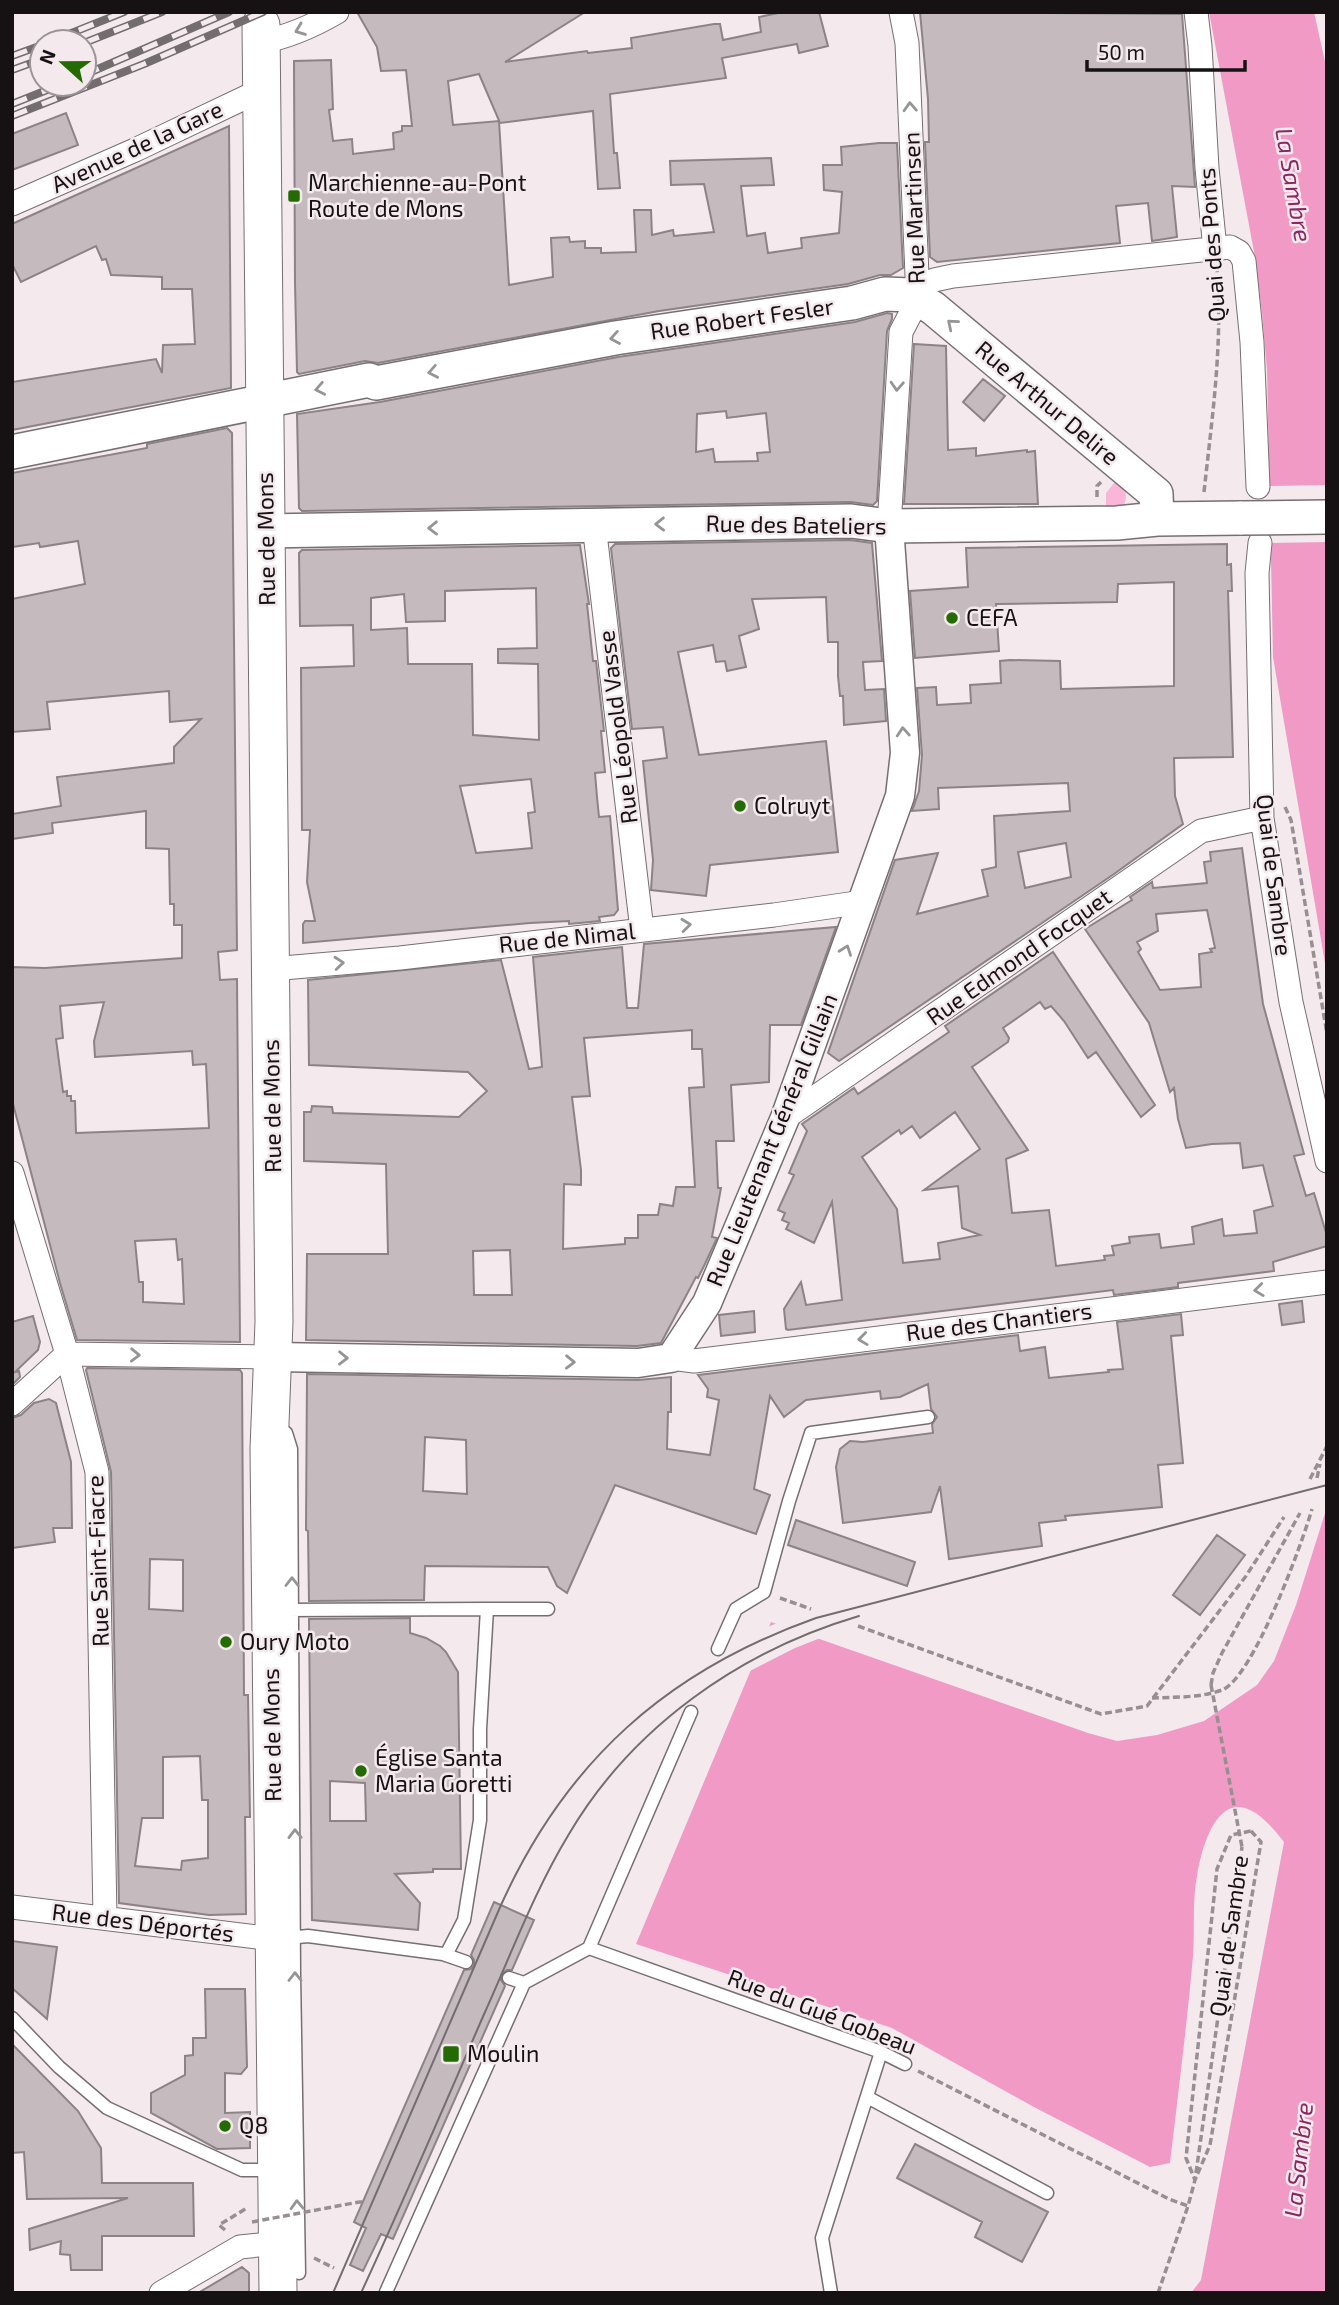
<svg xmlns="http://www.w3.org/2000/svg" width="1339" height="2305" viewBox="0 0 1339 2305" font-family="'Exo 2',sans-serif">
	<rect width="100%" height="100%" fill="#f4eaee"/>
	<path fill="#f9b6d6" d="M1119 477C1126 489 1129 496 1122 510L1106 512V493Z"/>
	<path fill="#f29ac6" d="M1209 12H1314L1327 71V975L1273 657 1267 370 1262 313 1255 257Z
		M1327 1507V2293H1191L1201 2280 1284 1842C1270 1824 1243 1791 1220 1816 1207 1830 1200 1857 1197 1876 1192 1901 1195 1930 1193 1956 1187 2025 1178 2094 1170 2163L1150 2167 1032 2106 892 2028 636 1944 771 1622 1088 1733 1117 1741 1157 1735 1204 1721 1257 1685 1274 1661 1296 1605Z"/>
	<path fill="#f4eaee" d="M1327 485V542L1267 543 1266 486Z
		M780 1622 823 1637 795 1648 746 1673 765 1628Z"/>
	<path fill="#c5bbbf" stroke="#8c8387" stroke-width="2" fill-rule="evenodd" d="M357 12H585L505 62 587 51 588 53 632 48 631 38 714 24H720L723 40 761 32 759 17 783 12H819L828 46 799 53 797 44 722 58 726 78 610 94 614 153H617L620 188 598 189 593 111 500 123 479 74 448 81 453 125 499 121 509 285 553 277 551 238 569 237 570 242 585 241V248H601V253L636 252 634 210H651L652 235 673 230 674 236 714 232 704 184 671 185 670 161 771 158 774 185 741 186 747 236 765 233 768 253 802 248 801 238 839 233 842 192 824 190 823 165H842L841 147 879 143H897L903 268 891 275H880L848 284 659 311 378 363 365 361 299 374 297 372 295 283 294 61 331 60 333 109 329 110 333 141 352 139 353 154 394 149 393 133 402 131V126H412L406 70 381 71 377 47Z
		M920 12 1182 14 1195 187 1172 186 1177 237 1152 241 1148 203 1116 206 1120 243 937 262 930 257 925 142H929L928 99Z
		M66 113 78 145 12 170V134Z
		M229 126 231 388 12 430V382L156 359 162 373 163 345 195 344 192 289H162V277L111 275 106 259 102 260 96 246 21 282 12 264V224Z
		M887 313 892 314V319L887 331 877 501 873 505 851 502 302 511 299 508 297 414 380 402 618 357 855 322ZM726 411 727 418 766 413 770 452 757 453 758 461 715 462 713 449 696 452 697 414Z
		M914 344 946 346 948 450 976 448V456L1027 450V452L1035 451 1038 504H904Z
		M983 379 1005 396 984 421 963 402Z
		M227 428 232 433 237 950 218 952 220 980 237 979 240 1342 77 1340 60 1283 12 1100V967L45 968 182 958V925H174V904H170L169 849 146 848V811L52 823 53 833 12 839V814L61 806 57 777 174 763V747L201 719 170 722 169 691 47 702 50 729 12 732V599L85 584 78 541 40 547 39 543 12 547V473L147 448V444ZM104 1002 94 1041 95 1057 192 1051 193 1065 206 1064 209 1128 76 1133 75 1101H71V1096H67V1091L63 1092 56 1039 63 1038 60 1006ZM176 1239 178 1260 182 1259 184 1304 143 1302V1282H139L135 1241Z
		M850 540 872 543 882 661 863 662 865 690 884 689 886 721 844 725 843 696H840L838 676V642H828L826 597 752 599 759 629 739 636 746 667 727 671 725 661 716 662 713 645 678 652 699 755 826 741 838 852 710 865 706 896 651 890 653 860 643 761 667 758 663 727 632 729 611 548 615 544Z
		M1227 544V565L1231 564 1232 591H1228L1233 757 1174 758 1175 796 1183 824 1114 874 839 1061 828 1053 895 860 938 853 917 914 988 896 982 870 996 867 994 816 1070 811 1068 783 938 788 939 809 912 811 919 791 922 755 917 688 936 687 937 705 971 703 970 685 1001 683 1000 661 1010 660 1060 661 1061 689 1174 686V582L1118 584 1117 602 996 604 999 651 915 658 910 591 968 587 966 548ZM1066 843 1071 877 1025 888 1018 852Z
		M580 545 589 604H587L593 661H596L604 731H601L605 772 595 773 597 797 599 817 610 816 618 910 614 915 599 917 600 921 569 924V921L530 923 303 943V924L305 921H315L307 882 310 830H302L301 668 354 666 353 625 300 626 299 553 302 550ZM536 588 537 648 498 649V663L538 664 539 740 473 735 472 664H408L407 628 371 630V598L404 594 406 622 445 621V591ZM531 779 535 812 528 813 532 848 476 853 460 786Z
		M1242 848 1263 1004 1304 1154 1294 1156 1306 1196 1314 1193 1327 1236V1246L1273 1262 1274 1271 1178 1283V1287L1114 1295 1113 1290 788 1330 786 1329 784 1309 801 1282 806 1305 842 1300 832 1202 814 1243 786 1229 789 1223 782 1220 785 1213 778 1210 794 1175 789 1173 807 1131 802 1124 854 1088 858 1094 949 1032 945 1026 1053 952 1155 1105 1141 1117 1096 1052 1088 1058 1064 1021 1051 1006 1045 1009 1040 1002 1003 1028 1009 1038 1008 1042 972 1067 1028 1150 1006 1159 1012 1213 1049 1210 1056 1266 1105 1260 1104 1256 1114 1255 1112 1246 1130 1243 1129 1237 1159 1234 1161 1248 1194 1244 1192 1227 1222 1219 1224 1236 1257 1233 1254 1211 1273 1206 1263 1165 1243 1168 1240 1143 1212 1144 1186 1148 1178 1119 1174 1088 1170 1092 1149 1023 1085 929 1132 900 1130 897 1152 882 1153 888 1207 883 1204 862 1211 861 1210 852ZM1207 910 1215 948 1210 949 1212 952 1199 954 1201 987 1160 990 1138 952 1141 949 1137 942 1158 931 1156 914ZM955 1112 980 1149 924 1190 958 1186 962 1228 980 1235 938 1243 940 1259 903 1263 897 1209 862 1157 899 1130 901 1134 912 1126 920 1138Z
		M836 927 801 1025H770L769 1082 731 1085 734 1141H716L718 1188H721L712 1237 717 1238 704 1266 698 1278 696 1277 661 1343 637 1346 306 1340 307 1254H388L386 1164 304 1161V1112H311L312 1106 332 1107 333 1113 459 1117 487 1091 468 1072 309 1065 308 980 501 960 529 1069 542 1067 533 957 622 947 627 1008H638L644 944ZM692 1030V1049H702L704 1087 689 1088 695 1187H676L673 1206 660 1204 658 1215H638V1238H625V1244L563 1249 564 1184 581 1185V1170L572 1097 590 1096 584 1038ZM510 1250 512 1295H474L473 1251Z
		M1302 1301 1304 1322 1282 1325 1279 1304Z
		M754 1311 755 1332 721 1336 719 1315Z
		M1181 1314 1183 1335 1171 1336 1183 1463 1158 1465 1162 1507 1065 1516 1066 1520 1039 1523 1042 1546 949 1559 940 1486 931 1512 843 1523 836 1467 840 1449 850 1441 863 1442 933 1433 932 1424 937 1417 931 1409 928 1384 900 1397 881 1399 880 1391 806 1400 784 1417 770 1396 754 1489 770 1495 756 1534 615 1485 567 1593 557 1586 548 1567 425 1566 424 1600 309 1601 308 1531 306 1530 307 1374 638 1380 671 1377V1412H668L667 1449 710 1455 719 1400 707 1397 708 1389 698 1375 1018 1335 1020 1351 1045 1347 1049 1378 1109 1372 1108 1370 1123 1369 1117 1322ZM425 1437 466 1440 467 1494 423 1491Z
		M33 1316 40 1342 38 1350 15 1372 19 1371 20 1377 12 1385V1322Z
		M87 1368 240 1370 242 1373 244 1695H248L250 1817H245L246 1914 209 1915 119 1903 111 1472 86 1370ZM150 1559 183 1560V1611L149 1609ZM200 1756 202 1800H208V1858L182 1861 181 1870 135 1866 142 1818H163V1757Z
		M49 1399 56 1403 71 1462 72 1528H53L55 1542 12 1548V1418L21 1415 34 1403Z
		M796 1520 915 1562 907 1586 788 1545Z
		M1217 1535 1245 1555 1200 1615 1173 1595Z
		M410 1618V1633L426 1638 440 1646 446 1652 458 1672 461 1869H433V1872L395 1874 420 1903 418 1930 312 1920 309 1619ZM330 1781 365 1783 366 1821H330Z
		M494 1902 534 1920 512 1970H507L501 1975V1980L505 1986 393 2239 381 2234 363 2271 350 2265 366 2228 354 2222 464 1970 471 1969 474 1965V1960L471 1955Z
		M12 1941 57 1947 47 2019 12 1988Z
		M205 1989H245L247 2067 241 2074 225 2073V2113L250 2112V2148L217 2149 151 2113V2093L185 2075V2056L193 2055V2038H206Z
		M12 2044 78 2111 101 2148 102 2183H193L194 2236H102V2270H71L70 2255 60 2254 61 2241 30 2250 29 2229 128 2198 27 2199 24 2152 12 2153Z
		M915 2144 1048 2212 1022 2262 975 2237 982 2222 897 2178Z
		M242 2267 249 2273V2293H198Z"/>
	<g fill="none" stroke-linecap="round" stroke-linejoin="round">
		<defs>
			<path id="service" d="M279 1427 286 1433 291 1449 294 1974 299 2273
				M284 1610 487 1609
				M718 1649 736 1609 764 1592 789 1501 811 1433 928 1417
				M288 1938 308 1936 443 1954 466 1962
				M589 1948 691 1712
				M446 1955 464 1920 480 1820V1729L487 1609H548
				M509 1978 524 1983 589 1948 881 2052 905 2064
				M12 2018 59 2067 107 2108 242 2170H273
				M867 2097 1047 2193
				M386 2292 524 1983
				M831 2293 822 2238 881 2052"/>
			<path id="minor" d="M901 12 907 43 918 298
				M1196 12 1200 46 1207 168 1215 249
				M261 42C288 37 313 26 337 12
				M12 204 135 150 261 90
				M594 525 642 930
				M889 526 901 332 925 286 934 280 953 276 1230 247 1239 252 1244 261 1252 342 1258 487
				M1260 543 1257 573 1262 818 1291 1002 1327 1161
				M271 969 400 958 774 915 863 902
				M785 1118 1201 831 1262 818
				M12 1173 67 1354 97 1472 105 1918
				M671 1358 694 1361 1327 1282
				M12 1404 67 1354 275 1357
				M12 1907 273 1939
				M161 2293 240 2247 278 2243 290 2247"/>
			<path id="tertiary" d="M275 1357 638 1363 671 1358 707 1303 785 1118 900 796 905 753 889 526"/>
			<path id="secondary" d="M12 452 369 380 376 383 615 338 852 303 885 294 911 295 933 308 1156 494 1157 519
				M265 531 851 521 889 526 969 525 1117 523 1157 519 1242 518"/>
			<path id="primary" d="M261 25 274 1322 269 1449 278 2293"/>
		</defs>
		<use href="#service" stroke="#776e72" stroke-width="15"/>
		<use href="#minor" stroke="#776e72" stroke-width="25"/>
		<use href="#tertiary" stroke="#776e72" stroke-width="31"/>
		<use href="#secondary" stroke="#776e72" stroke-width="36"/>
		<use href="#primary" stroke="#776e72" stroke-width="39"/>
		<path stroke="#978f92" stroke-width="3.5" stroke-dasharray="7 3.5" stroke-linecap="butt" d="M1204 492C1212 418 1223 344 1217 270
			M1097 497V486L1101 482
			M1285 807 1291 820 1327 1034
			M1317 1478 1320 1464
			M1310 1479 1327 1446
			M780 1598 811 1609
			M858 1626 1101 1714 1147 1706 1246 1576 1284 1517
			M1211 1685 1213 1673 1222 1653 1300 1513
			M1152 1698C1175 1697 1200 1698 1222 1690 1253 1678 1302 1544 1312 1509
			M1251 1831 1261 1842 1210 2145 1195 2180 1186 2158 1217 1869 1231 1835Z
			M918 2071 1169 2199 1188 2206
			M359 2202H362
			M225 2230 219 2225 247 2208
			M314 2258 334 2268
			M1158 2293 1188 2206 1195 2180 1242 1847"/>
		<use href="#service" stroke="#fff" stroke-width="12"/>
		<use href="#minor" stroke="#fff" stroke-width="23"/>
		<use href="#tertiary" stroke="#fff" stroke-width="28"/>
		<use href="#secondary" stroke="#fff" stroke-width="33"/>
		<use href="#primary" stroke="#fff" stroke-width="37"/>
		<path stroke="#736d6f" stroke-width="2" d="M333 2293 501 1905C566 1761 667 1671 816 1618L1327 1485
			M361 2293C404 2200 444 2106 485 2012 512 1952 535 1890 569 1834 632 1727 740 1651 859 1616"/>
		<defs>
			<path id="rail" d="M49 42 124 12
				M84 43 162 12
				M12 56 42 45
				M12 70 42 59
				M84 75 229 12
				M12 104 62 84
				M12 116 144 64 263 12"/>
		</defs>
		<use href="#rail" stroke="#736d6f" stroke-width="8"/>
		<use href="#rail" stroke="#f4eaee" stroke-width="5" stroke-dasharray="16" stroke-linecap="butt"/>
		<defs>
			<path id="secondary-bridge" d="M1242 518 1327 517"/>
		</defs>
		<use href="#secondary-bridge" stroke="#776e72" stroke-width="36" stroke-linecap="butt"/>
		<path stroke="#978f92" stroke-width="3.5" stroke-dasharray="7 3.5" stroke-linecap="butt" d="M1211 1685 1242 1847
			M252 2222 359 2202"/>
		<use href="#secondary-bridge" stroke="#fff" stroke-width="33"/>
	</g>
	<defs><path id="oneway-chevron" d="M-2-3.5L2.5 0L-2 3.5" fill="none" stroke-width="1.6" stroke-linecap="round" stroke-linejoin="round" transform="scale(1.75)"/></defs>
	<g stroke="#969495">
		<use href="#oneway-chevron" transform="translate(300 30) rotate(159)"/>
		<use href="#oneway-chevron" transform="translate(910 107) rotate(-93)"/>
		<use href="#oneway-chevron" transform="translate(952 324) rotate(-140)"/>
		<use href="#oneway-chevron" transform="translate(615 338) rotate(170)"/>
		<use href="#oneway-chevron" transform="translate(433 372) rotate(169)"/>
		<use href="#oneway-chevron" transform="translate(897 386) rotate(93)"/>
		<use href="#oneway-chevron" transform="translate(320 389) rotate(169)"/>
		<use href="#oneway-chevron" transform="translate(660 524) rotate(179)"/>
		<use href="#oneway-chevron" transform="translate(433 528) rotate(179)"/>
		<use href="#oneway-chevron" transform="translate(903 732) rotate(-94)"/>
		<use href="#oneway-chevron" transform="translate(686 925) rotate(-6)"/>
		<use href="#oneway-chevron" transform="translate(846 950) rotate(-70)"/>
		<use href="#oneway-chevron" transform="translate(339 963) rotate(-5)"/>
		<use href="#oneway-chevron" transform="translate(1259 1290) rotate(173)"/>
		<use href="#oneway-chevron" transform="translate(863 1339) rotate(173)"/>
		<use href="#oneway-chevron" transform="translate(135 1355) rotate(1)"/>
		<use href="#oneway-chevron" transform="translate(343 1358) rotate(1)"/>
		<use href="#oneway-chevron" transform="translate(570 1362) rotate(1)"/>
		<use href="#oneway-chevron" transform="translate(292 1582) rotate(-90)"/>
		<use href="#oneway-chevron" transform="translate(295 1834) rotate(-91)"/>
		<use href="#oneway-chevron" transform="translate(295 1977) rotate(-90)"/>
		<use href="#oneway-chevron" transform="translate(297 2205) rotate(-92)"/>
	</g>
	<g fill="#256b04" stroke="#f4eaee" stroke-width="2.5">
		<rect x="287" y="189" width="14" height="14" rx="3.5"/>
		<circle cx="952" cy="618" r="7"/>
		<circle cx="740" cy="806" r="7"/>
		<circle cx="226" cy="1642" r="7"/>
		<circle cx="361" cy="1771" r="7"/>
		<rect x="442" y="2045" width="18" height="18" rx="3.5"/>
		<circle cx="225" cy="2126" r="7"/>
	</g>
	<g text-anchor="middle" stroke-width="5" stroke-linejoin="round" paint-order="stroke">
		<g font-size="23" fill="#161214" stroke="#f4eaee">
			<text transform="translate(137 147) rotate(-25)" y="8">Avenue de la Gare</text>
			<text transform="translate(914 208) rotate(-92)" y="8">Rue Martinsen</text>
			<text transform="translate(1212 245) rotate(-94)" y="8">Quai des Ponts</text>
			<text transform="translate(742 319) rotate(-8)" y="8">Rue Robert Fesler</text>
			<text transform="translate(1047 403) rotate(40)" y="8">Rue Arthur Delire</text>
			<text transform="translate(796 525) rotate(1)" y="8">Rue des Bateliers</text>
			<text transform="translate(266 539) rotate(-91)" y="8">Rue de Mons</text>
			<text transform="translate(618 727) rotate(-97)" y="8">Rue Léopold Vasse</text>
			<text transform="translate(1274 875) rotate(83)" y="8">Quai de Sambre</text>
			<text transform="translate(567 938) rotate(-6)" y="8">Rue de Nimal</text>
			<text transform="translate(1019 957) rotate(-35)" y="8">Rue Edmond Focquet</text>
			<text transform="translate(272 1106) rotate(-91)" y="8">Rue de Mons</text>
			<text transform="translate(772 1140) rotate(-68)" y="8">Rue Lieutenant Général Gillain</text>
			<text transform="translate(999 1322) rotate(-7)" y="8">Rue des Chantiers</text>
			<text transform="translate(98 1561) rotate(-92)" y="8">Rue Saint-Fiacre</text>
			<text transform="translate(272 1735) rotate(-91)" y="8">Rue de Mons</text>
			<text transform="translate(143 1923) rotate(7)" y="8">Rue des Déportés</text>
			<text transform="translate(1229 1936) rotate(-82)" y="8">Quai de Sambre</text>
			<text transform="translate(822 2012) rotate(21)" y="8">Rue du Gué Gobeau</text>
		</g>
		<g font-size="23" fill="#161214" stroke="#f4eaee" text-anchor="start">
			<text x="308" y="191">Marchienne-au-Pont<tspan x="308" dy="26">Route de Mons</tspan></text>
			<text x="966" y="626">CEFA</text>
			<text x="754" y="814">Colruyt</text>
			<text x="240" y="1650">Oury Moto</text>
			<text x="375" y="1766">Église Santa<tspan x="375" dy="26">Maria Goretti</tspan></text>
			<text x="467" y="2062">Moulin</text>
			<text x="239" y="2134">Q8</text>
		</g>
		<g font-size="24" font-style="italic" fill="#8b2661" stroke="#f4eaee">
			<text transform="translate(1293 185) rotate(80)" y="8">La Sambre</text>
			<text transform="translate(1299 2160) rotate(-84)" y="8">La Sambre</text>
		</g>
	</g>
	<rect width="1339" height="2305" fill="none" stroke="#161214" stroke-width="28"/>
	<g transform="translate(63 63) rotate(291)"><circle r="33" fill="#f4eaee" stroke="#9b9497" stroke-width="2"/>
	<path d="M0-5L12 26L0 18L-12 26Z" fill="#256b04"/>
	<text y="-10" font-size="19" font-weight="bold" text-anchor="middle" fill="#161214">N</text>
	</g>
	<path d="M1087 60v10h158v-10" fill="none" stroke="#161214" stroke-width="3.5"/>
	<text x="1098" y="60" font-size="21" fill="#161214" stroke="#f4eaee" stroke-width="5" paint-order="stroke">50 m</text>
</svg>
